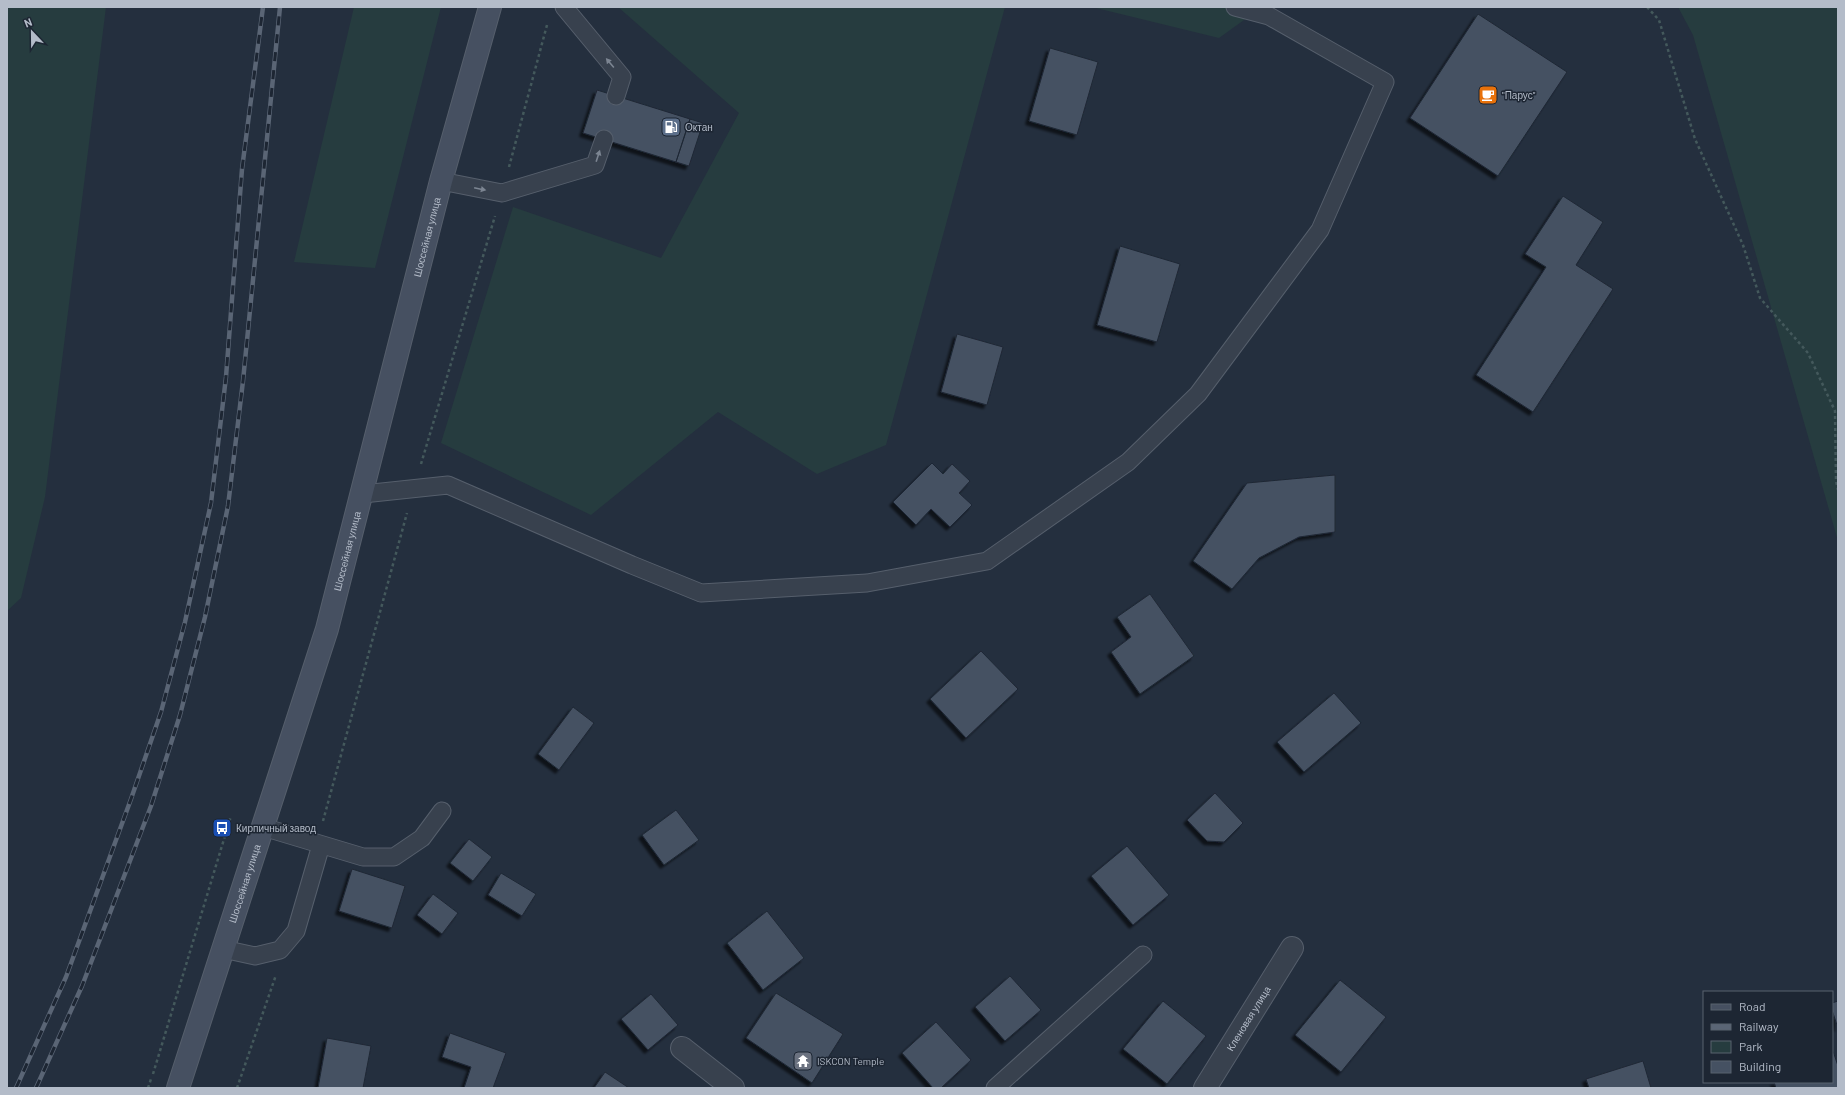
<svg xmlns="http://www.w3.org/2000/svg" width="1845" height="1095" viewBox="0 0 1845 1095" font-family="Barlow,sans-serif">
	<defs>
		<filter id="shadow"><feDropShadow dx="-3.5" dy="3.5" stdDeviation="1" flood-color="#0009"/></filter>
	</defs>
	<rect width="100%" height="100%" fill="#242f3e"/>
	<path fill="#263c3f" d="M7 7H106L45 497 21 598 7 611Z
		M354 7H441L375 268 294 262Z
		M618 7H1005L886 445 817 474 718 412 591 515 441 443 513 207 661 258 739 113Z
		M1092 7H1262L1219 38Z
		M1678 7H1838V541L1693 35Z"/>
	<path fill="#455162" stroke="#1f2835" filter="url(#shadow)" d="M1478 14 1567 72 1498 176 1410 118Z
		M1050 48 1098 62 1077 135 1029 121Z
		M597 90 690 119 676 162 583 133Z
		M690 119 703 123 689 166 676 162Z
		M1563 196 1603 222 1576 265 1613 289 1533 412 1476 375 1546 267 1525 254Z
		M1120 246 1180 264 1157 342 1097 325Z
		M957 334 1003 347 987 405 941 392Z
		M932 463 943 474 952 464 970 481 959 493 972 505 950 527 931 509 916 525 893 502Z
		M1335 475V532L1299 537 1259 558 1232 589 1193 561 1247 483Z
		M1150 594 1194 656 1140 694 1111 652 1131 637 1117 617Z
		M981 651 1018 689 966 738 930 699Z
		M1334 693 1361 723 1304 772 1277 742Z
		M573 707 594 723 559 770 538 754Z
		M1215 793 1243 823 1224 842 1207 841 1187 820Z
		M676 810 699 840 664 865 642 835Z
		M469 839 492 857 473 881 450 863Z
		M1127 846 1169 895 1133 925 1091 876Z
		M352 869 405 886 392 928 339 911Z
		M501 873 536 894 522 916 488 895Z
		M433 894 458 913 442 934 417 915Z
		M767 911 804 958 763 990 727 943Z
		M1010 976 1041 1010 1005 1041 975 1007Z
		M1340 980 1386 1017 1341 1072 1295 1035Z
		M776 993 843 1034 812 1083 746 1038Z
		M651 994 678 1025 648 1050 621 1019Z
		M1163 1001 1206 1036 1167 1084 1123 1049Z
		M1838 1001V1028L1832 1010V1003Z
		M936 1022 971 1060 941 1088H933L902 1053Z
		M450 1033 506 1053 493 1088H464L471 1067 442 1057Z
		M327 1038 371 1046 363 1088H318Z
		M1832 1048 1838 1066V1088H1776L1774 1082H1832Z
		M1643 1061 1651 1088H1589L1586 1079Z
		M605 1072 629 1088H594Z"/>
	<g fill="none" stroke-linecap="round" stroke-linejoin="round">
		<defs>
			<path id="service" d="M564 7 622 77 616 96
				M441 181 502 193 595 165 604 139
				M363 494 448 485 632 565 701 593 867 583 987 561 1128 462 1198 394 1320 230 1385 82 1269 16 1235 7
				M263 827 363 857H394L422 838 442 811
				M223 949 255 956 280 950 296 931 321 845
				M995 1088 1143 955"/>
			<g id="minor">
				<path d="M682 1048 733 1088"/>
				<path id="s1" d="M1205 1088 1292 948"/>
			</g>
			<g id="secondary">
				<path id="s2" d="M178 1088 327 629 441 181 490 7"/>
			</g>
		</defs>
		<use href="#service" stroke="#565f6c" stroke-width="19"/>
		<use href="#minor" stroke="#565f6c" stroke-width="24"/>
		<use href="#secondary" stroke="#565f6c" stroke-width="24"/>
		<path stroke="#44595c" stroke-width="2.5" stroke-dasharray="3 3" stroke-linecap="butt" d="M1647 7 1659 20 1695 139 1743 245 1760 298 1808 353 1835 411 1836 481 1838 490
			M509 167 547 25
			M421 464 495 216
			M323 821 407 513
			M153 1074 231 816
			M148 1088 151 1079
			M237 1088 276 975"/>
		<use href="#service" stroke="#38414e" stroke-width="17"/>
		<use href="#minor" stroke="#38414e" stroke-width="22"/>
		<use href="#secondary" stroke="#465061" stroke-width="22"/>
		<defs>
			<path id="rail" d="M16 1088 66 977 131 799 161 712 185 622 211 503 226 377 242 169 263 7
				M36 1088 82 986 151 806 180 715 205 617 228 506 243 381 280 7"/>
		</defs>
		<use href="#rail" stroke="#5a6575" stroke-width="4.5"/>
		<use href="#rail" stroke="#1d2633" stroke-width="3" stroke-dasharray="9" stroke-linecap="butt"/>
	</g>
	<defs><path id="oneway-solid" d="M-6-.8H1V-3.2L6.5 0L1 3.2V.8H-6Z"/></defs>
	<g fill="#7c8592">
		<use href="#oneway-solid" transform="translate(610 63) rotate(-130)"/>
		<use href="#oneway-solid" transform="translate(598 156) rotate(-72)"/>
		<use href="#oneway-solid" transform="translate(480 189) rotate(12)"/>
	</g>
	<defs>
		<symbol id="cafe-square" viewBox="-11 -11 22 22"><rect x="-9" y="-9" width="18" height="18" rx="4" fill="#e8710a" stroke="#1d2633"/><path d="M-5.5-4.5H6V0H3Q3 3.5 0 3.5H-2.5Q-5.5 3.5-5.5 0ZM3-3.2v2h1.7v-2ZM-6 4.5H4V6H-6Z" fill="#fff"/></symbol>
		<symbol id="fuel-square" viewBox="-11 -11 22 22"><rect x="-9" y="-9" width="18" height="18" rx="4" fill="#5c6f8a" stroke="#1d2633"/><path d="M-5.5-6h7V0h2V4h1.3V-2.5L3-4.5l.8-.8L6-3V5H2.5V1h-1V6h-7ZM-4.2-4.7v3.2H.2V-4.7Z" fill="#fff"/></symbol>
		<symbol id="bus-square" viewBox="-11 -11 22 22"><rect x="-9" y="-9" width="18" height="18" rx="4" fill="#1a4fb4" stroke="#1d2633"/><path d="M-5-6H5V4H4V6H2V4H-2V6H-4V4H-5ZM-3.5-4V0h7V-4ZM-3.5 1.2v1.5H-2V1.2ZM2 1.2v1.5H3.5V1.2Z" fill="#fff"/></symbol>
		<symbol id="temple-square" viewBox="-11 -11 22 22"><rect x="-9" y="-9" width="18" height="18" rx="4" fill="#6b7280" stroke="#1d2633"/><path d="M0-6L5-2H3V0L6.5 2.5H4V6H1.5V3h-3V6H-4V2.5H-6.5L-3 0V-2H-5Z" fill="#fff"/></symbol>
	</defs>
	<g fill-rule="evenodd">
		<use href="#cafe-square" x="1477" y="84" width="22" height="22"/>
		<use href="#fuel-square" x="660" y="116" width="22" height="22"/>
		<use href="#bus-square" x="211" y="817" width="22" height="22"/>
		<use href="#temple-square" x="792" y="1050" width="22" height="22"/>
	</g>
	<g text-anchor="middle" stroke-width="3" stroke-linejoin="round" paint-order="stroke">
		<g font-size="10" fill="#b4bcc9" stroke="#1d2633" text-anchor="start">
			<text x="1502" y="99">"Парус"</text>
			<text x="685" y="131">Октан</text>
			<text x="236" y="832">Кирпичный завод</text>
			<text x="817" y="1065">ISKCON Temple</text>
		</g>
		<g font-size="10" fill="#b4bcc9" stroke="#1d2633">
			<text dy="4" stroke="none"><textPath href="#s2" startOffset="887">Шоссейная улица</textPath></text>
			<text dy="4" stroke="none"><textPath href="#s2" startOffset="563">Шоссейная улица</textPath></text>
			<text dy="4" stroke="none"><textPath href="#s2" startOffset="215">Шоссейная улица</textPath></text>
			<text dy="4" stroke="none"><textPath href="#s1" startOffset="82">Кленовая улица</textPath></text>
		</g>
	</g>
	<rect width="1845" height="1095" fill="none" stroke="#b4bcc9" stroke-width="16"/>
	<rect x="1703" y="991" width="130" height="92" fill="#1d2633" stroke="#59626f"/>
	<rect x="1711" y="1004" width="20" height="6" fill="#465061" stroke="#59626f"/>
	<text x="1739" y="1011" font-size="12" fill="#b4bcc9">Road</text>
	<rect x="1711" y="1024" width="20" height="6" fill="#5a6575" stroke="#59626f"/>
	<text x="1739" y="1031" font-size="12" fill="#b4bcc9">Railway</text>
	<rect x="1711" y="1041" width="20" height="12" fill="#263c3f" stroke="#59626f"/>
	<text x="1739" y="1051" font-size="12" fill="#b4bcc9">Park</text>
	<rect x="1711" y="1061" width="20" height="12" fill="#455162" stroke="#59626f"/>
	<text x="1739" y="1071" font-size="12" fill="#b4bcc9">Building</text>
	<g transform="translate(32 32) rotate(338)" stroke="#1d2633" stroke-width="3" paint-order="stroke">
	<path d="M0-3L7 15L0 10L-7 15Z" fill="#b4bcc9"/>
	<text y="-6" font-size="11" font-weight="bold" text-anchor="middle" fill="#b4bcc9">N</text>
	</g>
</svg>
